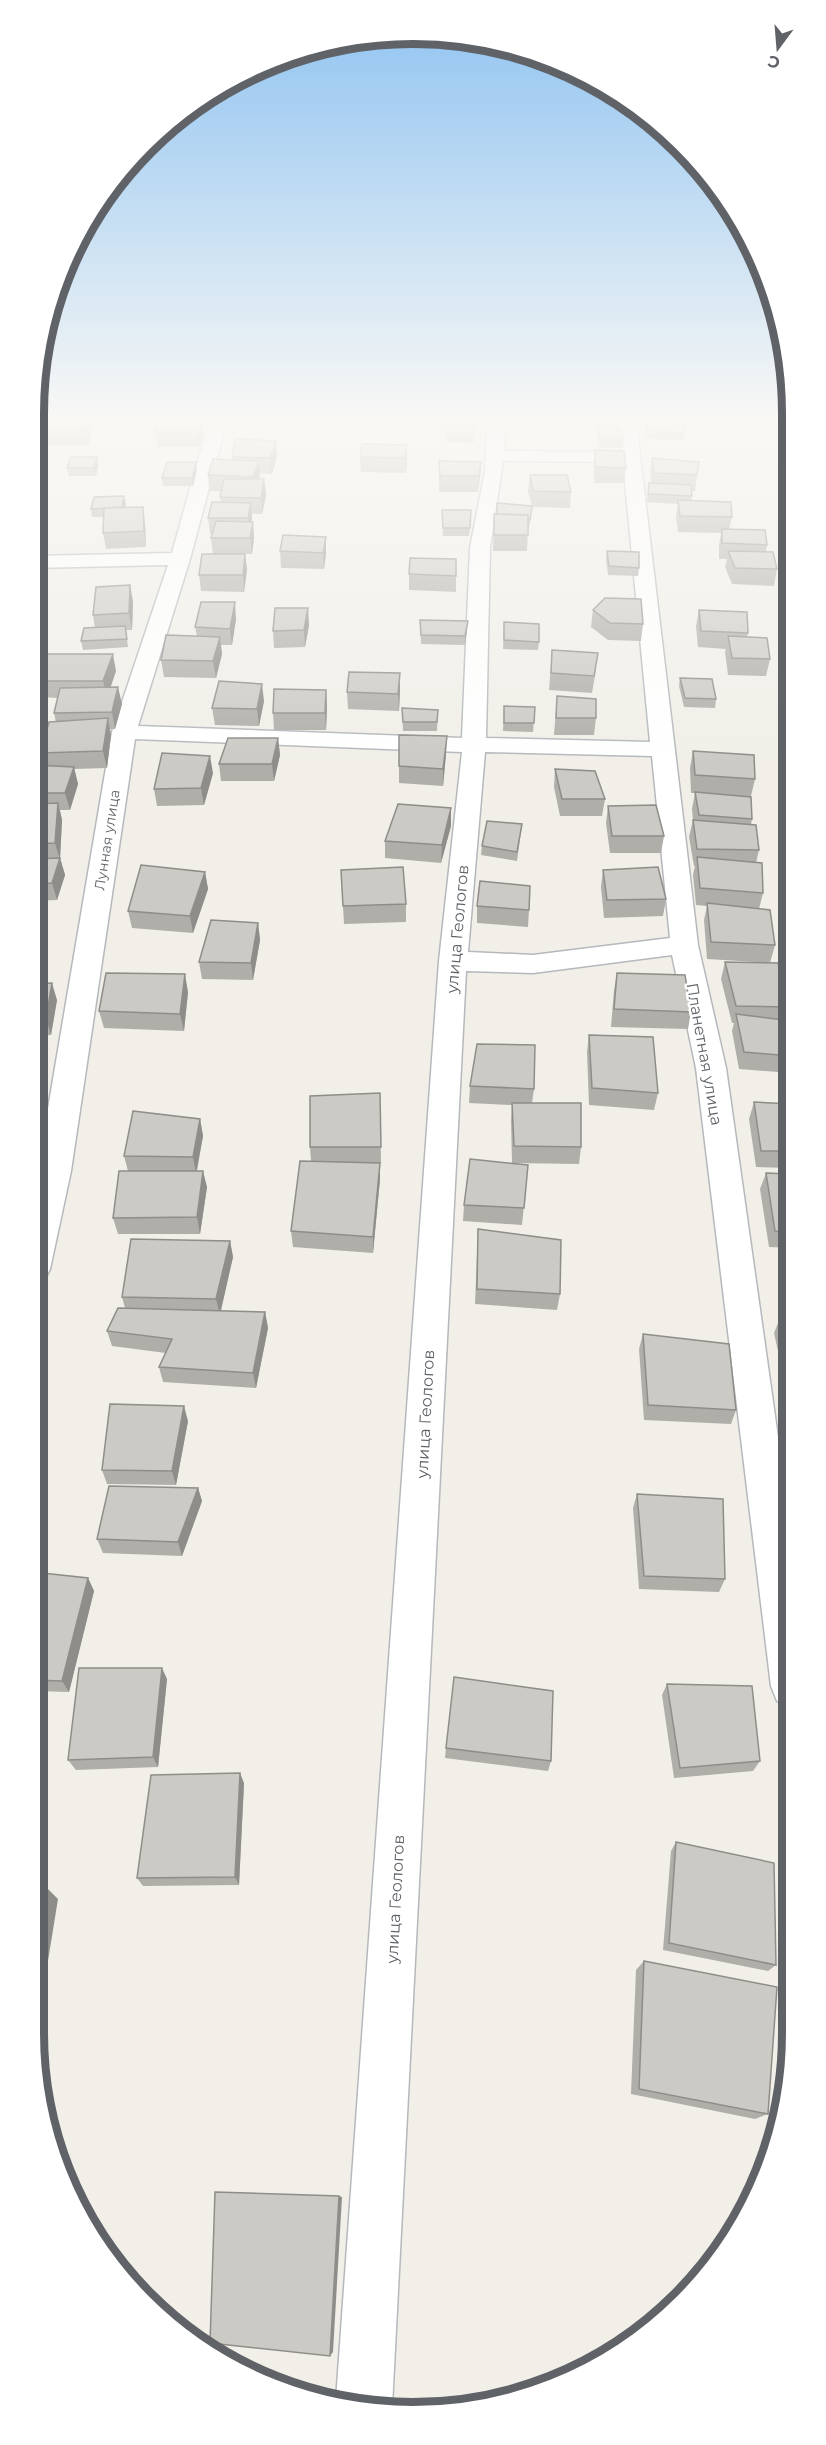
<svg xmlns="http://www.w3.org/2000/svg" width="826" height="2445" viewBox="0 0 826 2445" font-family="Montserrat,sans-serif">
	<rect width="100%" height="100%" fill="#f1efe8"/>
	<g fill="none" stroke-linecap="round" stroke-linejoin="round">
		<defs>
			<path id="minor" d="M209 421H227L190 559 138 726 462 738 470 548 485 471 487 421H505L504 451 622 452 618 421H636L698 945 726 1068 792 1537V1707L777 1701 771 1686 696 1068 672 955 533 973 466 971 392 2407 364 2409 336 2400 439 961 462 752 135 739 71 1171 50 1269 45 1279 33 1283V1197L112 732 168 565 33 568V556L172 553ZM503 461 623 462 650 742 486 738 490 548ZM485 752 652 756 670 938 533 955 468 952Z"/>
		</defs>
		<use href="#minor" stroke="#b5b8bc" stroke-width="3"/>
		<use href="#minor" fill="#fff" fill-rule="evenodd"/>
	</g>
	<path fill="#afaea9" d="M33 421 95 422 88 445 33 446 34 453 33 466Z
		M154 421H202L203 436 199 447H157Z
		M430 421H476V429L473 443 447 442 448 427H430Z
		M586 421H619L618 428 587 427Z
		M639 421H681L680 423 685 433 684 440 648 439 645 430 646 423H640Z
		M598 429 624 440 623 448H599L597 437Z
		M407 445V460L406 473 361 472 360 457Z
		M595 450 626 468 624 483H594V465Z
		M277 456 272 474 260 473 259 479H264L266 495 262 514H252V522H253L254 538 252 554H245L247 570 244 592 201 591 199 575 213 554 211 538 213 534H210L208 518 221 502 220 497 222 491H209L208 475 232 460V457Z
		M652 458 699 462 695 491H692L691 501 732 517 729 529 767 545 766 552 777 569 774 586 732 584 725 567 727 559H719V545L721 533 678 532 676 516 678 504 647 502 649 483H651L650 474Z
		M439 461 481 462 480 477 478 492H439Z
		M196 462 197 470 193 486H163L162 478Z
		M98 465 96 476H69L67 468Z
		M530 475 571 492 570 508 532 507 529 528H528L527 551H493L494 514 532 506 528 491Z
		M126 504 125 507 145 523 146 547 106 549 103 533 104 517H92L91 509Z
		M442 510 471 518 469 536H443Z
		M326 537V553L324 569 281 568 280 551Z
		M607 551 639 568 638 576 608 575 606 559Z
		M409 574 456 576V592L409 590Z
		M130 585 133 602 132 630H126L128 647 83 650 81 641 95 628 93 615Z
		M593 610 643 624 641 641 608 640 591 627Z
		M699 610 748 633 747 637 770 659 766 676 728 675 725 652 726 649 698 647 696 626Z
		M236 619 232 645H221L222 654 216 678 164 677 161 660 197 636 195 627Z
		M420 620 467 630 465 645 421 644Z
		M504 622 539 642 538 650 503 649Z
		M309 625 305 647 274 648 273 631Z
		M552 650 596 670 592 693 549 690Z
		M116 671 110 687 122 704 115 729H110L111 735 107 768 74 769 78 784 70 810H60L62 820 60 858 65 875 57 900 33 901V765H44L40 753 56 722 54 713 58 698 41 697 37 681Z
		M680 678 716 699 715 708 684 707 679 686Z
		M326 690 327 707 326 730H274L273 713Z
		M400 690 399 711 348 709 347 692Z
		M557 696 596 718 594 735H554Z
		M264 701 259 726 215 725 212 708Z
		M504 706 535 707 533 732 503 731Z
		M402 708 438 710 437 731H403Z
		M399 735 446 754 443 786 399 783Z
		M278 738 280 755 274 781H221L219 764Z
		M693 751 755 779 751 796 752 819 751 825 759 850 756 863 763 893 759 909 775 945 770 963 707 959 704 920 707 906 696 905 693 875 695 866H694L689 837 693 820 692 809 695 793H691L690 768Z
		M555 769 605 799 602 816H560L554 787Z
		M213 773 204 805 157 806 154 789Z
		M608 806 664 836 661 853H610L606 823Z
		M451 808V826L441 863 385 858V841Z
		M522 824 517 861 481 855 482 846Z
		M341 870 406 904V922L344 924Z
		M603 870 666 899 663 916 604 918 601 887Z
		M205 872 208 889 193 933 132 928 128 911Z
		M477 906 529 910 528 927 477 923Z
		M258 923 260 940 253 980 202 979 199 962Z
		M725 962 790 1007 786 1020 791 1021V1073L739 1069 732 1031 734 1023H732L721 979Z
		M617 973 691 1012 688 1029 611 1027 614 990Z
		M33 984 57 1000 51 1035 33 1036Z
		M188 992 184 1031 104 1028 99 1011Z
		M589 1035 658 1093 654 1110 589 1105 587 1052Z
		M470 1086 534 1089 532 1103 581 1147 579 1164 512 1163 511 1120 512 1105 469 1103Z
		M380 1093 381 1163H380V1179L373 1253 293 1247 291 1231 311 1161 310 1147Z
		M754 1102 791 1104V1168L756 1167 749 1119Z
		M200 1119 203 1136 197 1171 207 1187 200 1234H118L113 1218 128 1171 124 1156Z
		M528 1165 522 1225 463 1221 464 1205Z
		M766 1173 791 1174V1248L769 1247 760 1189Z
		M478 1229 560 1294 557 1310 475 1304Z
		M230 1241 233 1257 220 1311 265 1312 268 1328 256 1388 163 1382 159 1367 166 1353 112 1346 107 1331 125 1308 122 1297Z
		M780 1318 792 1319V1415L774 1333Z
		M643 1334 736 1410 731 1424 644 1420 639 1349Z
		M188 1421 176 1485 107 1484 102 1470Z
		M198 1488 202 1501 182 1556 103 1553 97 1539Z
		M637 1494 725 1579 719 1592 639 1589 633 1508Z
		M33 1572 88 1578 94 1591 69 1692 33 1691Z
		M167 1679 158 1767 76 1770 68 1760Z
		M667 1684 760 1761 753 1771 674 1778 662 1695Z
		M446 1748 551 1761 548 1771 445 1758Z
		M244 1783 239 1885 143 1886 137 1878Z
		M676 1842 776 1965 768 1971 663 1950 671 1851Z
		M644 1961 768 2114 755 2119 631 2094 636 1970Z"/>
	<path fill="#8f8d8a" d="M85 421H95V422L88 445 85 423Z
		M202 421 203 436 199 447 197 432Z
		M476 421V429L473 443 474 435Z
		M276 441 277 456 272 474 270 458Z
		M407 445V460L406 473 405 458Z
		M33 446 34 453 33 466Z
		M97 457 98 465 96 476 94 468Z
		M259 461 260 476 254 492 253 477Z
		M196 462 197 470 193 486 192 478Z
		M481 462 480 477 478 492 479 476Z
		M264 479 266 495 262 514 261 498Z
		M124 496 126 504 123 516 122 508Z
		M251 503 252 519 249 534 248 518Z
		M143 507 145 523 146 547 144 531Z
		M253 522 254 538 252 554 250 538Z
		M326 537V553L324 569 323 553Z
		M245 554 247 570 244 592 243 575Z
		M130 585 133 602 132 630 129 613Z
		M235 602 236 619 232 645 230 629Z
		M308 608 309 625 305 647 304 630Z
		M468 621 467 630 465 645V636Z
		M220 637 222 654 216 678 213 661Z
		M113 654 116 671 107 698 103 681Z
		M400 673V690L399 711 398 694Z
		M262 684 264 701 259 726 257 709Z
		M118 687 122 704 115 729 112 712Z
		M326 690 327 707 326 730 325 713Z
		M108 718 111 735 107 768 103 751Z
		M447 736 446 754 443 786V769Z
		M278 738 280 755 274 781 272 764Z
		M210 756 213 773 204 805 201 788Z
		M74 767 78 784 70 810 65 793Z
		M58 803 62 820 60 859V858L65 875 57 900 52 883 60 860 55 843Z
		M451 808V826L441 863 442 845Z
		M205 872 208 889 193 933 190 916Z
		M258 923 260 940 253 980 251 963Z
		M33 936 35 944 33 957Z
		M185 974 188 992 184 1031 180 1014Z
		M52 983 57 1000 51 1035 46 1018Z
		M200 1119 203 1136 196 1173 193 1157Z
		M380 1163V1179L373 1253V1237Z
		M203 1171 207 1187 200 1234 197 1217Z
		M230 1241 233 1257 220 1315 216 1299Z
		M265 1312 268 1328 256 1388 253 1373Z
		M184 1406 188 1421 176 1485 172 1471Z
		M198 1488 202 1501 182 1556 178 1542Z
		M88 1578 94 1591 69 1692 62 1681Z
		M162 1668 167 1679 158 1767 153 1757Z
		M240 1773 244 1783 239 1885 235 1877Z
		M47 1888 58 1899 35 2041 33 2032V1968Z
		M339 2196 342 2197 333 2352 330 2356Z"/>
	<path fill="#cccac5" stroke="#8f8d8a" stroke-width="1.5" d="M33 421H85V423L33 425Z
		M158 421H202L197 432H154Z
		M448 421H476L474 435 447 434Z
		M646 422 684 423 685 433 649 431Z
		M598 429H621L624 440H600Z
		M235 439 276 441 270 458 232 457Z
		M362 444 407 445 405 458 360 457Z
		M595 450 624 451 626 468 595 467Z
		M71 457H97L94 468H67Z
		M652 458 699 462 697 475 654 473Z
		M213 459 259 461 253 477 208 475Z
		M439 461 481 462 479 476H440Z
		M167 462H196L192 478H162Z
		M530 475H567L571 492 533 491Z
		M224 479H264L261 498 220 497Z
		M649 483 691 485 692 496 648 494Z
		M124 496 122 507 91 509 94 497Z
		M678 500 731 502 732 517 680 516Z
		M212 502 251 503 248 518H208Z
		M497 503 532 506 530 520H528V515L497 514Z
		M143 507 144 531 103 533 104 508Z
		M442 510H471L470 528H443Z
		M494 514 528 515V535H494Z
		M216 521 253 522 250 538H211Z
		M722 529 765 530 767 545 722 543Z
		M283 535 326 537 323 553 280 551Z
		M607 551 639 552V568L609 566Z
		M728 551 773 552 777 569 735 568Z
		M202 554H245L243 575H199Z
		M410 558 456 559V576L409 574Z
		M130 585 129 613 93 615 96 587Z
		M605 598 641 599 643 624 610 623 593 610Z
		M201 602H235L230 629 195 627Z
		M275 608H308L304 630 273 631Z
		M699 610 747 612 748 633 701 631Z
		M420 620 468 621 465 636 421 635Z
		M504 622 539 624V642L504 640Z
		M125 626 127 639 81 641 84 628Z
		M166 635 220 637 213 661 161 660Z
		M728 636 767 638 770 659 732 658Z
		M552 650 598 653 594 676 551 673Z
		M41 654H113L103 681H37Z
		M349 672 400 673 398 694 347 692Z
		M680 678 712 679 716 699 685 698Z
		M219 681 262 684 257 709 212 708Z
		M118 687 112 712 54 713 60 688Z
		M274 689 326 690 325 713H273Z
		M557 696 596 699V718H556Z
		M504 706 535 707 534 723H504Z
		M402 708 438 710 437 722H403Z
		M108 718 103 751 40 753 49 722Z
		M399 735 447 736 443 769 399 766Z
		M228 738H278L272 764H219Z
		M693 751 754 755 755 779 695 775Z
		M162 753 210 756 201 788 154 789Z
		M33 765 74 767 65 793H33Z
		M555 769 595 771 605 799H562Z
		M695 792 751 797 752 819 699 815Z
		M58 803 55 843 33 844V804Z
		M398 804 451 808 442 845 385 841Z
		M656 805 664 836H612L608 806Z
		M693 820 756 825 759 850 697 849Z
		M487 821 522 824 517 852 482 846Z
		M697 857 762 863 763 893 700 888Z
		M60 858 52 883 33 884V859Z
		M141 865 205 872 190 916 128 911Z
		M403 867 406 904 343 906 341 870Z
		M658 867 666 899 607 900 603 870Z
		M480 881 530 886 529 910 477 906Z
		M707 903 770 910 775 945 711 942Z
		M211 920 258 923 251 963 199 962Z
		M725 962 778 963 790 1007 736 1006Z
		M106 973 185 974 180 1014 99 1011Z
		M617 973 685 975 691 1012 614 1009Z
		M52 983 46 1018H33V984Z
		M736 1014 791 1021V1056L744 1052Z
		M589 1035 653 1037 658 1093 592 1088Z
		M477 1044 535 1045 534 1089 470 1086Z
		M380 1093 381 1147H310V1096Z
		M754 1102 791 1104V1151H761Z
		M512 1103H581V1147L514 1146Z
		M133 1111 200 1119 193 1157 124 1156Z
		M470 1159 528 1165 524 1208 464 1205Z
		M300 1161 380 1163 373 1237 291 1231Z
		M119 1171H203L197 1217 113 1218Z
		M766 1173 791 1174V1232L775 1231Z
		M478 1229 561 1240 560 1294 477 1289Z
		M131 1239 230 1241 216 1299 122 1297Z
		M118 1308 265 1312 253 1373 159 1367 172 1339 107 1331Z
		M780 1318 792 1319V1370Z
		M643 1334 729 1344 736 1410 648 1405Z
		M110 1404 184 1406 172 1471 102 1470Z
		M109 1486 198 1488 178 1542 97 1539Z
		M637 1494 723 1499 725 1579 644 1576Z
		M33 1572 88 1578 62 1681 33 1680Z
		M79 1668H162L153 1757 68 1760Z
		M454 1677 553 1691 551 1761 446 1748Z
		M667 1684 752 1686 760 1761 680 1768Z
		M240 1773 235 1877 137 1878 151 1775Z
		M676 1842 774 1863 776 1965 669 1943Z
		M33 1888H47L33 1968Z
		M644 1961 777 1987 768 2114 639 2089Z
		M215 2192 339 2196 330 2356 210 2343Z"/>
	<linearGradient id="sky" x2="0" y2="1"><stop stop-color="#8fc3f1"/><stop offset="0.55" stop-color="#f9f8f5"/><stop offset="1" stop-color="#f9f8f5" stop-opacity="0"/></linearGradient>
	<rect width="826" height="763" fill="url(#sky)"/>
	<g text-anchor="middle" stroke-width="5" stroke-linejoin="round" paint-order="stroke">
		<g font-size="14" fill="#5f6368" stroke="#fff">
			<text transform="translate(107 840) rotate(-81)" y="5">Лунная улица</text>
		</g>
		<g font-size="16" fill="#5f6368" stroke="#fff">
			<text transform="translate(457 929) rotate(-85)" y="6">улица Геологов</text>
			<text transform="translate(705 1054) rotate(80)" y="6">Планетная улица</text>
			<text transform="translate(425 1414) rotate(-87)" y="6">улица Геологов</text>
			<text transform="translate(395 1899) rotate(-87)" y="6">улица Геологов</text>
		</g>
	</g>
	<path d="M0 0H826V2445H0ZM413 44H413A369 369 0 0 1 782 413V2033A369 369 0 0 1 413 2402H413A369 369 0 0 1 44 2033V413A369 369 0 0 1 413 44Z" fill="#fff" fill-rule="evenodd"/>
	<path fill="none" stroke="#5f6368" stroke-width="8" d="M413 44H413A369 369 0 0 1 782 413V2033A369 369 0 0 1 413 2402H413A369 369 0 0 1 44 2033V413A369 369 0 0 1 413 44Z"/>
	<g transform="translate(778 48) rotate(196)" stroke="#ffffff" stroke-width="4.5" paint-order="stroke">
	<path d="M0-4.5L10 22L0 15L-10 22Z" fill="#5f6368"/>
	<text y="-9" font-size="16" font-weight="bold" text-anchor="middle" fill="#5f6368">С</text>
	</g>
</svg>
